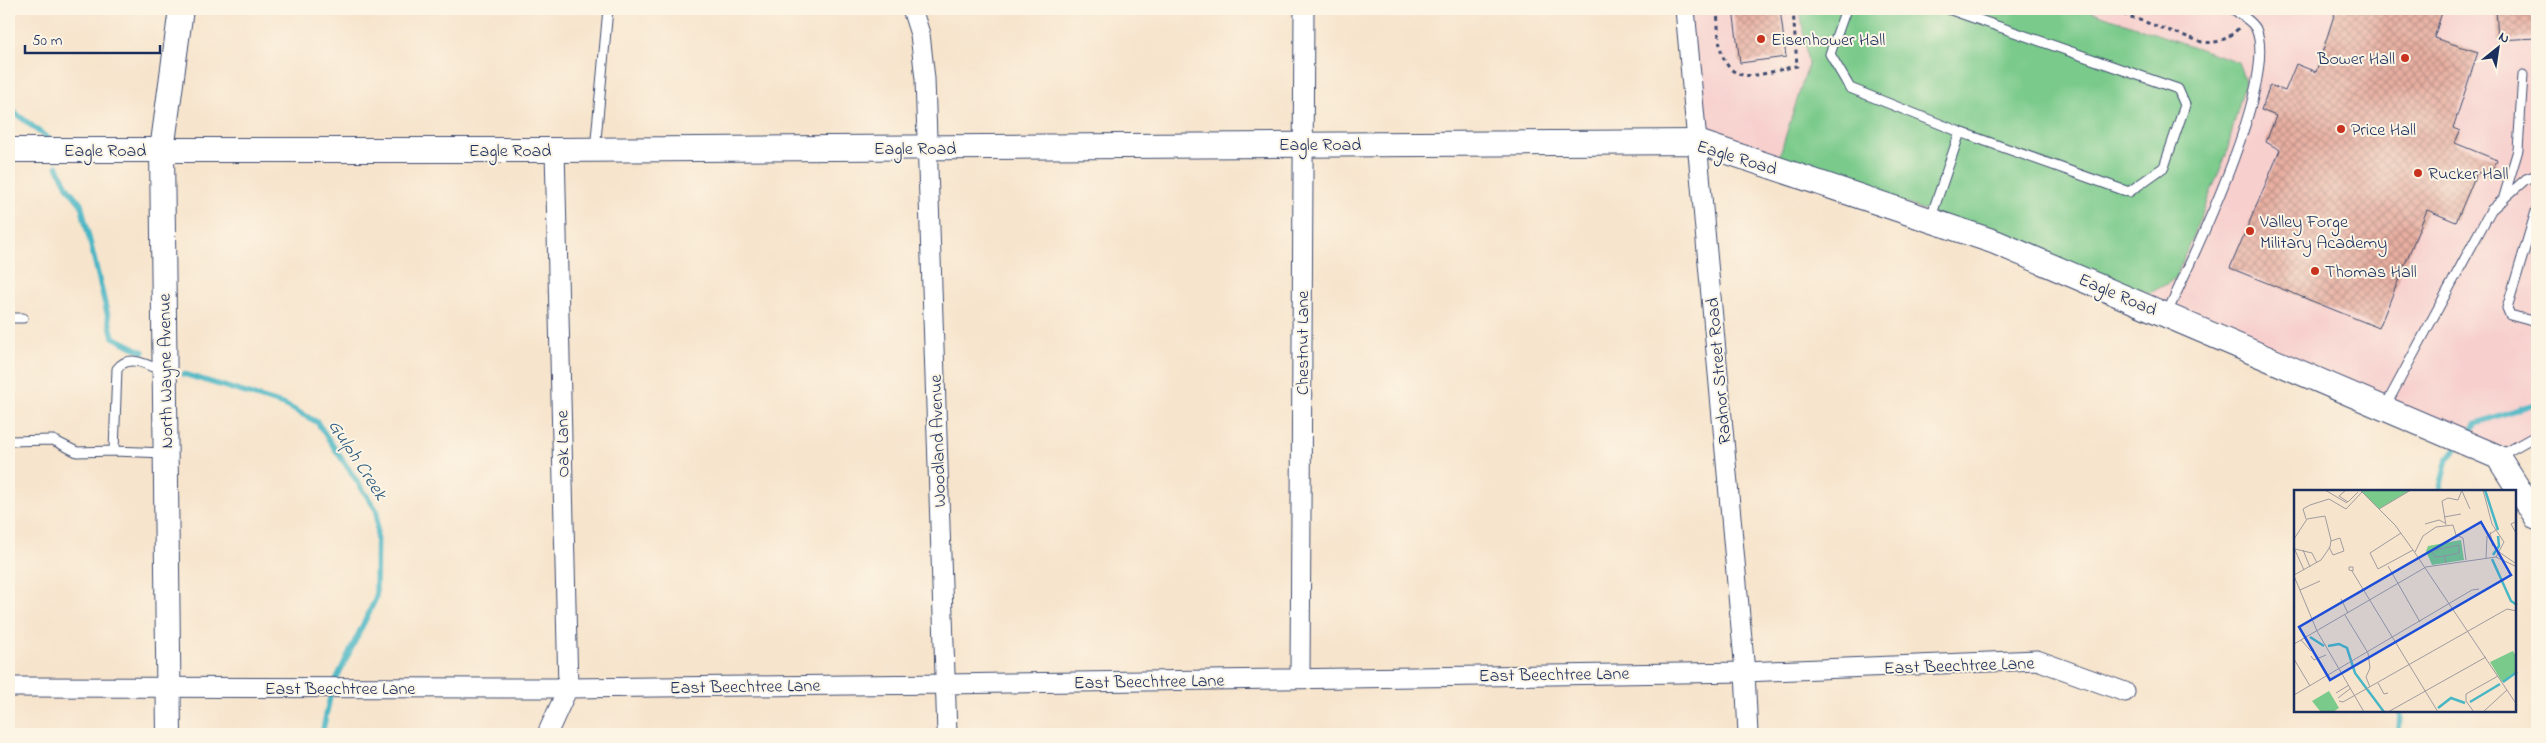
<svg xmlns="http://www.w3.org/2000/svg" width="2546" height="743" viewBox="0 0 2546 743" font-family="'Indie Flower',sans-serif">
	<defs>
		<pattern id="building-cross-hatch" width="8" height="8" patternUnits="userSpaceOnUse" patternTransform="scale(1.25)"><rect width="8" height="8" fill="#e8afa1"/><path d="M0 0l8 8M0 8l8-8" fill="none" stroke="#bb8f86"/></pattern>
	</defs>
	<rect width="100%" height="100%" fill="#fcf5e5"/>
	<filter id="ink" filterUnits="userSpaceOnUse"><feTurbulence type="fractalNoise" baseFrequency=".02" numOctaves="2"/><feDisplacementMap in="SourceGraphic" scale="10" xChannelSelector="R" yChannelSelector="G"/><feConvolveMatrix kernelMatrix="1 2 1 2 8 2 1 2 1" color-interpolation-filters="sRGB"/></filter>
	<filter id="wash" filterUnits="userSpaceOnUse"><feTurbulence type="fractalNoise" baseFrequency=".0096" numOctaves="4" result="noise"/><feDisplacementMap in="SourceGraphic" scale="20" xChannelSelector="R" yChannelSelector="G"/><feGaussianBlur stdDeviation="1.12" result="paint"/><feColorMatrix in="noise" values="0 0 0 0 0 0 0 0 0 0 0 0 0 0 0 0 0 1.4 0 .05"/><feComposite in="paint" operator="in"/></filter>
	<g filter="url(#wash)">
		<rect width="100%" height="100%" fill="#f7e4cc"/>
		<path fill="#f7d0ce" d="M1685 9H2537V434L2498 457 2166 315 1698 142Z"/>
		<path fill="#7aca8b" stroke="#4a7c74" d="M1800 9H2084L2238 62 2245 81 2226 155 2175 279 2150 293 1779 157 1808 65Z"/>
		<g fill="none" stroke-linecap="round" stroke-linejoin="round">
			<path stroke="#49b6c5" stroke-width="5.5" d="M9 108 51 141
				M57 166 68 188 81 204 113 337 143 352
				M184 374 285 405 317 422 377 511 376 598 332 688 322 734
				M2466 436 2477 423 2537 403
				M2439 492 2447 459 2459 445
				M2399 734 2400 712"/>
		</g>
		<g id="blocks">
			<path fill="url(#building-cross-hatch)" d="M1733 9H1780L1786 57 1740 63Z
				M2336 9H2443L2434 38 2478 52 2453 128 2460 131 2455 143 2497 160 2490 178 2477 172 2456 222 2427 210 2379 328 2230 268 2280 150 2266 142 2276 116 2261 110 2270 85 2285 91 2296 64 2316 72Z
				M2496 9H2537V38L2498 40Z"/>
		</g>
	</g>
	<g filter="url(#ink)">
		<use href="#blocks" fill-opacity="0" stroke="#3c4a6e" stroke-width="1"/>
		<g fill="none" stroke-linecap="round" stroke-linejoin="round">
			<defs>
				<path id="service" d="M1846 9 1830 54 1850 88 1960 132 2129 192 2164 167 2185 105 2178 89 1948 9
					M595 150 608 9
					M2503 200 2518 150 2523 75
					M2537 208 2507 308 2510 315 2532 321 2537 314
					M1930 220 1960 132
					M2166 315C2191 261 2279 81 2256 29 2253 22 2240 14 2233 9
					M9 318H23
					M162 371C147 365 129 353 117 369L114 451 165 453
					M2385 407 2491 210 2526 179 2537 175
					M9 441 53 440 77 452 114 451
					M2498 457 2537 435"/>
				<path id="minor" d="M912 9 920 34 925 79 947 734
					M1685 9 1745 672 1748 734
					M1300 678 1304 9
					M9 687 568 688 946 684 1745 672 2037 660 2125 692
					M547 734 568 688 555 150"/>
				<path id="tertiary" d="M9 150H555L1698 142 1995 242 2498 457 2537 518
					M169 734 162 150 181 9"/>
			</defs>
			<use href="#service" stroke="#3c4a6e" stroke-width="11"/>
			<use href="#minor" stroke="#3c4a6e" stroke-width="21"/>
			<use href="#tertiary" stroke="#3c4a6e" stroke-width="26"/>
			<path stroke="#3c4a6e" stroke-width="3" stroke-dasharray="4 4" stroke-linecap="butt" d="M1717 9C1719 31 1716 70 1743 75 1755 78 1784 68 1797 66L1793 9
				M2108 9 2202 42C2219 44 2227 39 2239 28"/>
			<use href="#service" stroke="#fff" stroke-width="9"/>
			<use href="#minor" stroke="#fff" stroke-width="19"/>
			<use href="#tertiary" stroke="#fff" stroke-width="24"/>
		</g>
	</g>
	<g fill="#c8321e" stroke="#fcf5e5" stroke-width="2">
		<circle cx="1761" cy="39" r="5"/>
		<circle cx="2405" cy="58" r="5"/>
		<circle cx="2341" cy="129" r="5"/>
		<circle cx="2418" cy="173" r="5"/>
		<circle cx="2250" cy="231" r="5"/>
		<circle cx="2315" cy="271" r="5"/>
	</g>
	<g text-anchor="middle" stroke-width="4" stroke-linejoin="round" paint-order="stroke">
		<g font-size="18" fill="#1b2f5e" stroke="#fcf5e5" text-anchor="start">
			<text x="1771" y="45">Eisenhower Hall</text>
			<text x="2395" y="64" text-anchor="end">Bower Hall</text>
			<text x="2351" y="135">Price Hall</text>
			<text x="2428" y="179">Rucker Hall</text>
			<text x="2260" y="227">Valley Forge<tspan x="2260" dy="21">Military Academy</tspan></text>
			<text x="2325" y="277">Thomas Hall</text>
		</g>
		<g font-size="18" fill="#1b2f5e" stroke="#fcf5e5">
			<text x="1320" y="150">Eagle Road</text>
			<text x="915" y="154">Eagle Road</text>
			<text x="105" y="156">Eagle Road</text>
			<text x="510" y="156">Eagle Road</text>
			<text transform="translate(1737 157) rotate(17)" y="6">Eagle Road</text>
			<text transform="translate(2118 294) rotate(23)" y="6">Eagle Road</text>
			<text transform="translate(1302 343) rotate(-90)" y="6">Chestnut Lane</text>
			<text transform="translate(165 371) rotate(-91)" y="6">North Wayne Avenue</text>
			<text transform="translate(1718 371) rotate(-95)" y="6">Radnor Street Road</text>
			<text transform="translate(937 441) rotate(-92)" y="6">Woodland Avenue</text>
			<text transform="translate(562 444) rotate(-91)" y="6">Oak Lane</text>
			<text transform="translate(1959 665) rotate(-2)" y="6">East Beechtree Lane</text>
			<text transform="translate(1554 674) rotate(-1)" y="6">East Beechtree Lane</text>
			<text transform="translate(1149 681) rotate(-1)" y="6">East Beechtree Lane</text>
			<text transform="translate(745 686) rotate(-1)" y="6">East Beechtree Lane</text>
			<text x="340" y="694">East Beechtree Lane</text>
		</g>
		<g font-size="19" font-style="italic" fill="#29587d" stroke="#fcf5e5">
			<text transform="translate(359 459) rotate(57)" y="7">Gulph Creek</text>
		</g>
	</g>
	<g transform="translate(2294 490)">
		<rect width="222" height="222" fill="#f7e4cc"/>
		<path d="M66 0H117L85 19ZM219 161 222 166V183L208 192 196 172Z" fill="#7aca8b"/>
		<path d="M167 50 170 70 138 75 132 61 134 56ZM212 166 219 177 212 186 205 176ZM35 201 45 218 39 222 26 221 18 211Z" fill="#7aca8b"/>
		<path fill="none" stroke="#49b6c5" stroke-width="2.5" d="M191 0 204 40M199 65 205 56 204 46M198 69 217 111 223 115M16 147 30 156M34 156 45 154 53 158 61 183 90 222M209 192 223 182M176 212 206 194M144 218 157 208 171 213"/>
		<path fill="none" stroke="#9f9ca0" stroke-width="1" d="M31 0 53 13M52 0 45 6 54 12 64 2M66 0 101 35 119 60 223 215M189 0 198 34 210 52 202 67M168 1 176 19M85 19 117 0M150 27 167 24M12 29 9 19 16 15 35 9 52 19 68 2M223 31 217 34 223 45M131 34 145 30 151 33M152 35 148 11 154 8 164 10 168 0M107 43 76 63 84 79 119 60M194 44 199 56 196 42M0 49 13 29 31 26 37 50 36 57 27 70 0 85M35 57 39 65 50 61 46 48 37 51M0 58 10 80M1 59 18 63 23 73M9 60 16 77M121 62 129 46 142 37 159 35 162 45 169 48 172 70M205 62 221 73M150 66 141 67 137 61 165 55V63L150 66 152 73M192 68 193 46 202 40M94 76 126 132M55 77H59V81L55 80ZM58 81 144 222M0 86 23 141 70 222M6 100 26 91M47 109 54 123M51 125 74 163 76 178 72 187 76 197M7 150 17 161 20 159M0 154 132 77 202 67 223 77M17 166 20 170 32 165M0 169 16 196M84 193 90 204 94 203M42 203 55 195M0 205 178 100 185 99M44 208 57 198M45 211 49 212 213 119 223 121M94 222 192 167M180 222 172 211V204L204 186M189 222 213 200"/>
		<path fill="#1d4ed8" fill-opacity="0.15" stroke="#1d4ed8" stroke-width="2.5" d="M187 32 217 85 36 190 5 137Z"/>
		<rect width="222" height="222" fill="none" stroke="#1b2f5e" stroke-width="2.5"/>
	</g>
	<rect width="2546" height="743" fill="none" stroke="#fcf5e5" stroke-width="30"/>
	<g transform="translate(2498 48) rotate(30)" stroke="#fcf5e5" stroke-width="4" paint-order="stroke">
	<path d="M0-4L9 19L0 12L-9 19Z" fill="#1b2f5e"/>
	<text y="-8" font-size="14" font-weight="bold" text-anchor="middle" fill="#1b2f5e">N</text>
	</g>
	<path d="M25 45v8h135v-8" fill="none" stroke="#1b2f5e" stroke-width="2.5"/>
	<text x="32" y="45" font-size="15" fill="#1b2f5e" stroke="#fcf5e5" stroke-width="4" paint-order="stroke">50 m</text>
</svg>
